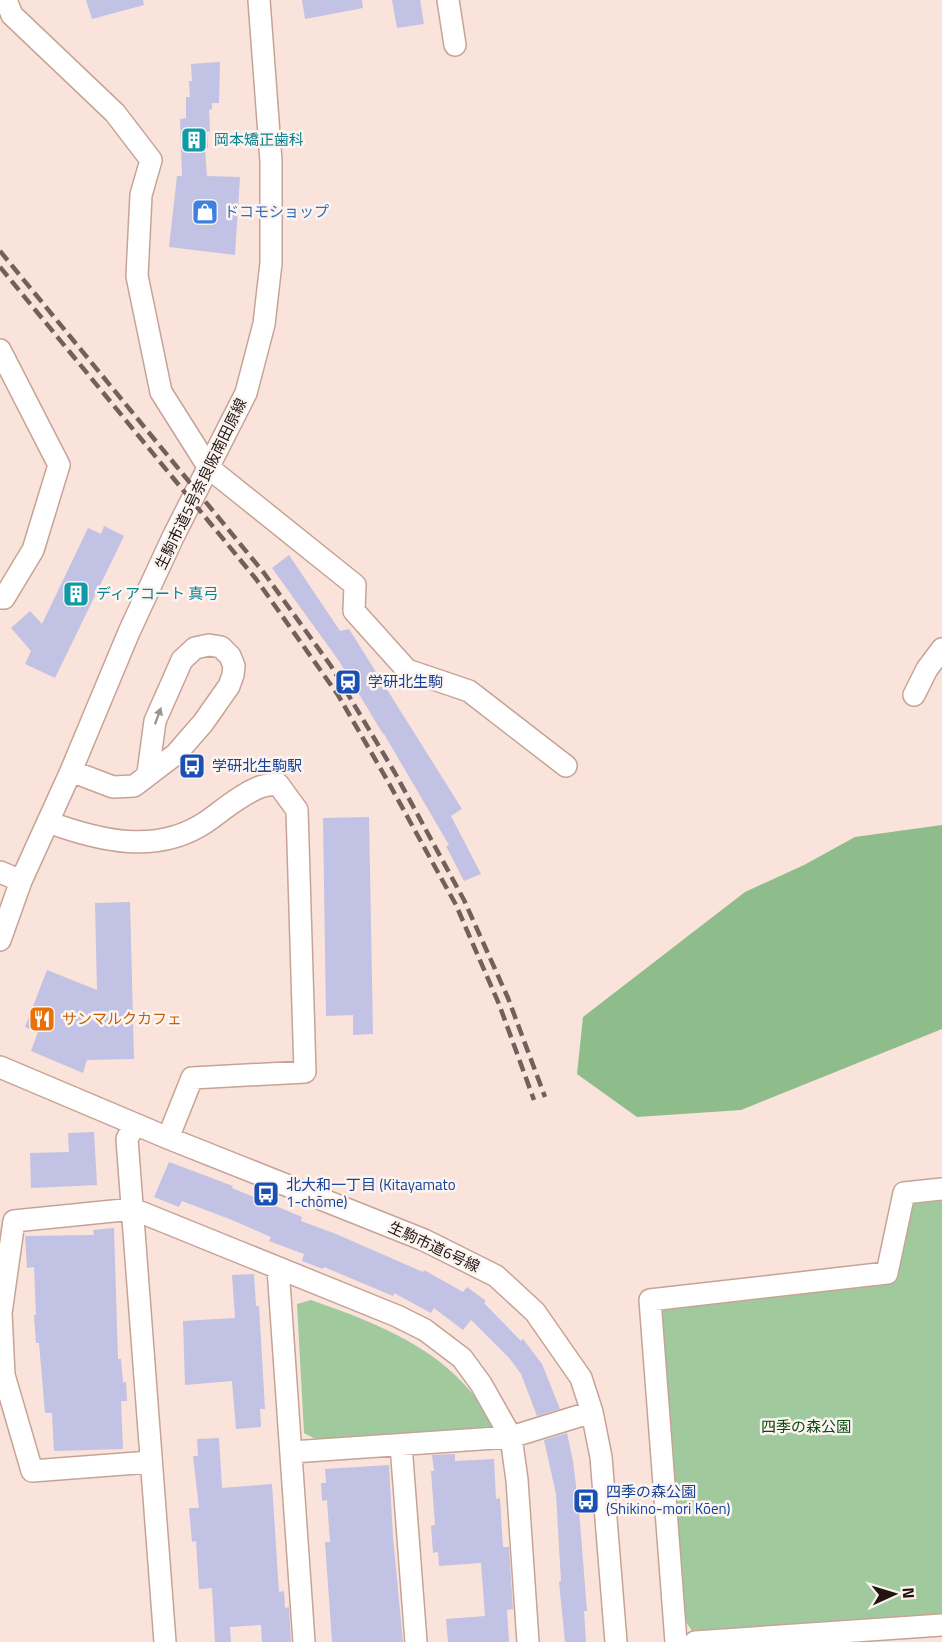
<svg xmlns="http://www.w3.org/2000/svg" width="942" height="1642" viewBox="0 0 942 1642" font-family="'Titillium Web','Noto Sans JP',sans-serif">
	<rect width="100%" height="100%" fill="#fae3da"/>
	<path fill="#a0ca9e" d="M942 1201V1619L694 1634 686 1622 666 1384 661 1307 898 1278 906 1210 914 1202Z
		M311 1300C370 1321 431 1343 472 1393 482 1404 489 1419 496 1432L323 1443 304 1433 297 1304Z"/>
	<path fill="#8ebc8b" d="M942 825V1029L741 1110 637 1117 577 1074 583 1017 745 892 804 865 855 837Z"/>
	<path fill="#c1c2e4" d="M86 0H143L144 5 92 19Z
		M302 0H362L363 8 305 19Z
		M392 0H420L424 24 397 28Z
		M220 62 219 103H212V109L209 110 210 131 207 132 208 148 205 149 207 176 240 177 235 255 169 247 177 176H182L180 119 186 118V97H190L189 81H192L191 64Z
		M104 526 124 536 55 678 25 664 31 651 11 628 30 611 42 624 88 528 101 534Z
		M289 555 340 631 349 629 462 809 451 816 481 874 464 881 446 846 449 845 384 734H383L339 661 272 568Z
		M369 817 373 1034 353 1035V1015L326 1016 323 818Z
		M130 902 134 1059 87 1060 83 1073 31 1051 38 1032 25 1027 47 970 97 990 95 903Z
		M94 1132 97 1185 31 1188 30 1153 69 1152 68 1133Z
		M169 1162 233 1186 232 1188 302 1217 301 1221 336 1234 423 1272 424 1270 463 1292 467 1287 486 1301 484 1303 521 1341 523 1339 542 1364 560 1409 537 1416 521 1374 510 1359 471 1320 463 1330 434 1308 431 1313 394 1293 393 1296 324 1267 323 1269 302 1261 304 1254 269 1241 271 1237 232 1220 182 1201 179 1207 154 1197Z
		M114 1228 118 1359H121L123 1382H126L127 1401H121L123 1449 54 1451 52 1413H45L39 1343H36L34 1315H36L34 1267 27 1268 25 1236 94 1235 93 1230Z
		M254 1274 256 1306H259L265 1409H260L261 1427 236 1429 232 1381 185 1385 183 1321 235 1318 232 1275Z
		M567 1433 573 1461 579 1510 587 1611H584L586 1642H565L559 1582 561 1581 556 1494 544 1440Z
		M219 1438 222 1488 272 1484 279 1592 284 1591 285 1608 289 1607 291 1642H262L261 1625 230 1627 231 1642H215L212 1588 199 1589 196 1541 192 1542 189 1508H199L193 1456H198L197 1439Z
		M455 1454V1461L494 1459 496 1499 500 1498 503 1547H509L513 1609 507 1610 509 1642H448L446 1619 485 1616 481 1563 439 1566 438 1552 433 1553 431 1526 435 1525 431 1471H434L432 1455Z
		M389 1465 393 1537 403 1642H332L325 1542H330L327 1500 322 1501 321 1483H326L325 1469Z"/>
	<g fill="none" stroke-linecap="round" stroke-linejoin="round">
		<defs>
			<path id="minor" d="M6 0 12 15 115 113 151 160 141 195 137 276 161 392 209 468 355 585 354 611 407 670 469 691 566 766
				M448 0 455 45
				M0 350 59 465 33 550 4 598H0
				M914 695 927 669 942 649
				M71 771 113 787 134 786 176 754 203 723 229 686 233 675 234 666 230 656 221 647 209 645 195 648 182 660 155 721 148 773
				M48 822C100 841 157 855 206 822 223 810 240 795 260 787 265 785 272 785 278 784L297 810 305 1072 192 1078 168 1138
				M0 872 21 881
				M0 940 21 881 71 771 129 632 173 537 246 393 264 324 271 263V161L259 0
				M0 1067 168 1138 424 1240 496 1276 535 1312 581 1378 592 1412 601 1457 616 1642
				M135 1124 127 1139 165 1642
				M278 1268 304 1642
				M401 1445 416 1642
				M292 1452 511 1437 592 1412
				M150 1462 32 1471 4 1375 1 1313 14 1221 133 1209 397 1316 425 1330 462 1358 481 1384 511 1437 517 1480 528 1642
				M676 1642 650 1300 887 1273 904 1193 942 1189
				M695 1642 942 1625"/>
		</defs>
		<use href="#minor" stroke="#c7a396" stroke-width="24"/>
		<use href="#minor" stroke="#fff" stroke-width="21"/>
		<path stroke="#72615b" stroke-width="4.5" stroke-dasharray="12 6" stroke-linecap="butt" d="M0 251 264 573 331 666 395 773 464 900 508 998 545 1097
			M0 267 256 579 338 695 386 778 456 905 499 1004 534 1100"/>
	</g>
	<defs><path id="oneway-solid" d="M-6-.8H1V-3.2L6.5 0L1 3.2V.8H-6Z" transform="scale(1.5)"/></defs>
	<use fill="#9c9693" href="#oneway-solid" transform="translate(158 716) rotate(-70)"/>
	<defs>
		<symbol id="building-square" viewBox="-11 -11 22 22"><rect x="-9" y="-9" width="18" height="18" rx="4" fill="#0f9aa8" stroke="#fcf4f1"/><path d="M-4-6H4V6H1V3H-1V6H-4ZM-2.5-4.3h1.7v1.8h-1.7ZM.8-4.3h1.7v1.8H.8ZM-2.5-1h1.7V.8h-1.7ZM.8-1h1.7V.8H.8Z" fill="#fff"/></symbol>
		<symbol id="shop-square" viewBox="-11 -11 22 22"><rect x="-9" y="-9" width="18" height="18" rx="4" fill="#3f7fe0" stroke="#fcf4f1"/><path d="M-5-2.5h2.3a2.7 3.5 0 0 1 5.4 0H5L5.5 6h-11ZM-1.5-2.5h3a1.5 2.3 0 0 0-3 0Z" fill="#fff"/></symbol>
		<symbol id="station-square" viewBox="-11 -11 22 22"><rect x="-9" y="-9" width="18" height="18" rx="4" fill="#1a4fb4" stroke="#fcf4f1"/><path d="M-3-6H3Q5-6 5-4V2Q5 4 3 4L4.5 6H3L1.5 4h-3L-3 6H-4.5L-3 4Q-5 4-5 2V-4Q-5-6-3-6ZM-3.5-4v3h7v-3ZM-3.5 1v1.5H-2V1ZM2 1v1.5H3.5V1Z" fill="#fff"/></symbol>
		<symbol id="bus-square" viewBox="-11 -11 22 22"><rect x="-9" y="-9" width="18" height="18" rx="4" fill="#1a4fb4" stroke="#fcf4f1"/><path d="M-5-6H5V4H4V6H2V4H-2V6H-4V4H-5ZM-3.5-4V0h7V-4ZM-3.5 1.2v1.5H-2V1.2ZM2 1.2v1.5H3.5V1.2Z" fill="#fff"/></symbol>
		<symbol id="restaurant-square" viewBox="-11 -11 22 22"><rect x="-9" y="-9" width="18" height="18" rx="4" fill="#e8710a" stroke="#fcf4f1"/><path d="M-5-6h1v4h1v-4h1v4h1v-4h1v5L-1.5 .5V6h-2V.5L-5-1ZM5-6V6H3V1.5H1.5Q1.5-4 5-6Z" fill="#fff"/></symbol>
	</defs>
	<g fill-rule="evenodd">
		<use href="#building-square" x="179" y="125" width="30" height="30"/>
		<use href="#shop-square" x="190" y="197" width="30" height="30"/>
		<use href="#building-square" x="61" y="579" width="30" height="30"/>
		<use href="#station-square" x="333" y="667" width="30" height="30"/>
		<use href="#bus-square" x="177" y="751" width="30" height="30"/>
		<use href="#restaurant-square" x="27" y="1004" width="30" height="30"/>
		<use href="#bus-square" x="251" y="1179" width="30" height="30"/>
		<use href="#bus-square" x="571" y="1486" width="30" height="30"/>
	</g>
	<g text-anchor="middle" stroke-width="5" stroke-linejoin="round" paint-order="stroke">
		<g font-size="15" fill="#0d838f" stroke="#fcf4f1" text-anchor="start">
			<text x="214" y="145">岡本矯正歯科</text>
			<text x="96" y="599">ディアコート 真弓</text>
		</g>
		<g font-size="15" fill="#366cbe" stroke="#fcf4f1" text-anchor="start">
			<text x="224" y="217">ドコモショップ</text>
		</g>
		<g font-size="15" fill="#221510" stroke="#fcf4f1">
			<text transform="translate(201 484) rotate(-64)" y="5">生駒市道5号奈良阪南田原線</text>
			<text transform="translate(434 1247) rotate(25)" y="5">生駒市道6号線</text>
		</g>
		<g font-size="15" fill="#164399" stroke="#fcf4f1" text-anchor="start">
			<text x="368" y="687">学研北生駒</text>
			<text x="212" y="771">学研北生駒駅</text>
			<text x="286" y="1190">北大和一丁目 (Kitayamato<tspan x="286" dy="17">1-chōme)</tspan></text>
			<text x="606" y="1497">四季の森公園<tspan x="606" dy="17">(Shikino-mori Kōen)</tspan></text>
		</g>
		<g font-size="15" fill="#c56008" stroke="#fcf4f1" text-anchor="start">
			<text x="62" y="1024">サンマルクカフェ</text>
		</g>
		<g font-size="15" fill="#084c0c" stroke="#fcf4f1">
			<text x="806" y="1432">四季の森公園</text>
		</g>
	</g>
	<g transform="translate(894 1594) rotate(86)" stroke="#fcf4f1" stroke-width="4.5" paint-order="stroke">
	<path d="M0-4.5L10 22L0 15L-10 22Z" fill="#221510"/>
	<text y="-9" font-size="16" font-weight="bold" text-anchor="middle" fill="#221510">N</text>
	</g>
</svg>
